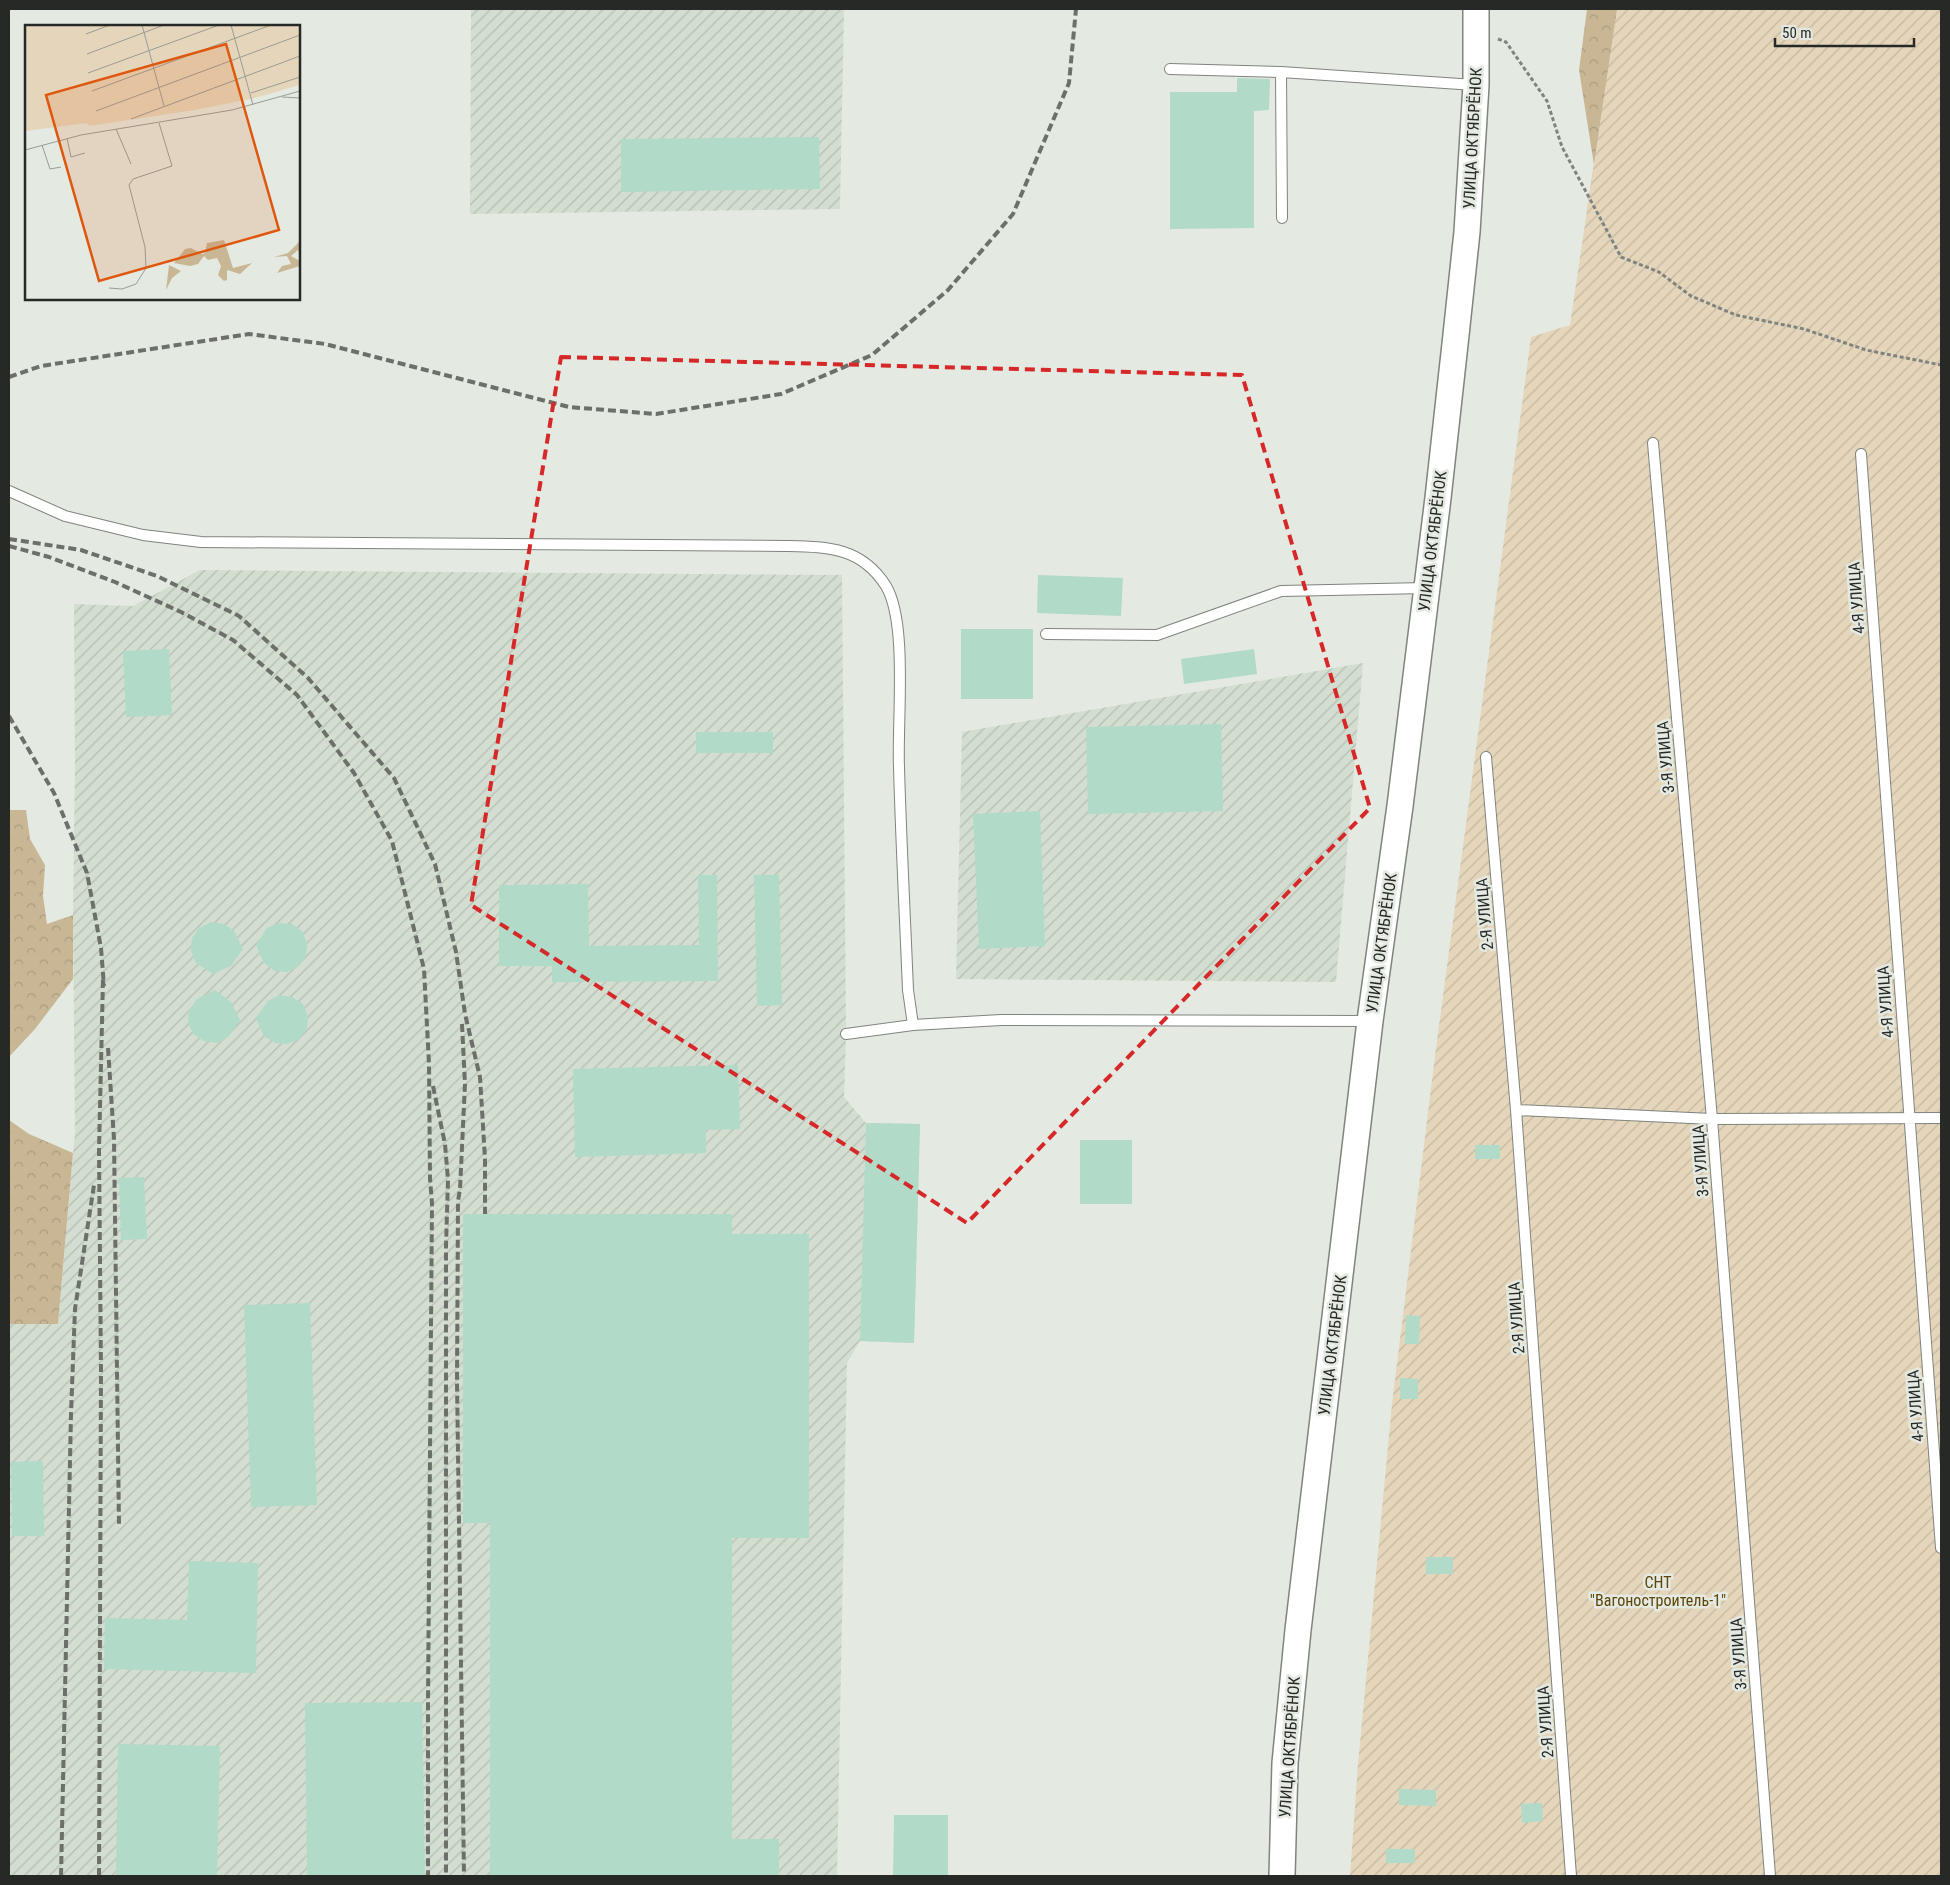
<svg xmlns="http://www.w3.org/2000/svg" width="1950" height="1885" viewBox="0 0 1950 1885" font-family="'Roboto Condensed',sans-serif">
	<defs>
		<pattern id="industrial-furrows" width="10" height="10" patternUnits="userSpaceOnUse" patternTransform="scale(1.25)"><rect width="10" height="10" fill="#d3ded1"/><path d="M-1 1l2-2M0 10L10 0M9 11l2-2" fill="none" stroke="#b5beb3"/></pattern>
		<pattern id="forest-crowns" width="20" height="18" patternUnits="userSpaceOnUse" patternTransform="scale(1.25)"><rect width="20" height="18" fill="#c8b695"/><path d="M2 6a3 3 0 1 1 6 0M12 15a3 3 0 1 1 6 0" fill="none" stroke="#ac9c80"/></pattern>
		<pattern id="garden-furrows" width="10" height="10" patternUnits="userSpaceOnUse" patternTransform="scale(1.25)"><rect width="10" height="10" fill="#e5d6bb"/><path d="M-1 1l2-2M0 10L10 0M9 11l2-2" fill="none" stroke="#c4b8a1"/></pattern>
	</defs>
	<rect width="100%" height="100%" fill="#e4eae2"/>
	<path fill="url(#industrial-furrows)" d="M471 9H844L840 209 470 214Z
		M200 570 842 575 846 1034 844 1097 866 1123 920 1124 914 1343 860 1341 847 1363 837 1876H9V1324H58L75 1133 73 915 75 765 74 604 133 606Z
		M1363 663 1336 982 956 979 962 732Z"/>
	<path fill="url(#forest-crowns)" d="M1587 9H1627L1586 215 1594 165 1579 70Z
		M9 810H26L30 839 45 865 43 896 47 924 73 915V979L35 1029 9 1057Z
		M9 1120 29 1134 73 1153 58 1324H9Z"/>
	<path fill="url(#garden-furrows)" d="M1617 9H1941V1876H1350L1358 1764 1392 1404 1435 1056 1531 337 1570 325Z"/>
	<path fill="#b1dac8" d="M1237 78 1270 79 1269 110 1254 111V228L1170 229V92H1237Z
		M819 137 820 189 621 192V139Z
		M1038 575 1123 578 1121 616 1037 613Z
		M961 629H1033V699H961Z
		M169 649 172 715 126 717 123 651Z
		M1254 649 1257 674 1184 684 1181 659Z
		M1221 724 1223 811 1088 814 1086 727Z
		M696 732H773V753H696Z
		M1040 811 1045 946 979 949 973 814Z
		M698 875H717L718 981 552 982V966H499V885L588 884 589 946 699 945Z
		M754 875H779L782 1005 757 1006Z
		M211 922 224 924 234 931 243 949 231 966 213 974 196 963 191 951 192 938 199 928Z
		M279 923 292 924 302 931 307 943 306 956 299 966 287 972 275 971 264 963 256 945 267 928Z
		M215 990 231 1002 240 1020 228 1037 217 1043 204 1041 193 1034 188 1022 189 1010 197 999Z
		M279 995 292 997 303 1004 308 1016 307 1028 300 1039 288 1044 275 1043 264 1036 256 1018 268 1001Z
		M738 1065 740 1129 706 1130V1153L575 1157 573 1069Z
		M866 1123 920 1124 914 1343 860 1341Z
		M1080 1140H1132V1204H1080Z
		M1475 1145H1500V1159H1475Z
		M144 1177 147 1239 121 1240 119 1178Z
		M463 1214H732V1234H809V1538H732V1839H779V1876H490V1523H463Z
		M310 1303 317 1505 251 1507 244 1305Z
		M1406 1315 1420 1316 1419 1344H1405Z
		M1400 1378 1418 1379V1399H1400Z
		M43 1461 44 1536H12L11 1462Z
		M1426 1557H1453V1574H1426Z
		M189 1561 258 1563 256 1673 104 1669 105 1618 187 1620Z
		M422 1702 425 1876H307L305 1703Z
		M118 1744 220 1746 217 1876H116Z
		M1399 1789 1436 1790V1806L1399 1805Z
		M1542 1803 1543 1821 1522 1823 1521 1804Z
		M894 1815H948V1876H893Z
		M1386 1849H1415V1863H1386Z"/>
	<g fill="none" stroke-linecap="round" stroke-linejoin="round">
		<defs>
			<path id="service" d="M1170 69 1281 72
				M1282 218 1281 72 1475 85
				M1653 443 1712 1119 1770 1876
				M1861 454 1941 1548
				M9 491 65 516 143 535 201 542 786 546C828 547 861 547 886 586 908 623 897 721 899 767 901 841 905 916 908 990L913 1025 1001 1020 1369 1021
				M1046 634 1157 635 1281 591 1426 588
				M1486 757 1516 1110 1571 1876
				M846 1034 913 1025
				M1516 1110 1712 1119 1941 1118"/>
			<path id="tertiary" d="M1282 1876 1285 1763 1298 1630 1370 1021 1400 806 1438 498 1456 335 1467 232 1476 85V9"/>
		</defs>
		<use href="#service" stroke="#7f847d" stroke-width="12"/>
		<use href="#tertiary" stroke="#7f847d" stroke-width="28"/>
		<path stroke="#80847f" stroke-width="3" stroke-dasharray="4 2.5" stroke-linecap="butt" d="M1498 39 1506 42 1547 101 1562 147 1621 257 1659 272 1691 296 1736 315 1804 329 1866 350 1941 365"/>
		<use href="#service" stroke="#fff" stroke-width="10"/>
		<use href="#tertiary" stroke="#fff" stroke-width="25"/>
		<path stroke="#6c6f6a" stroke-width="4" stroke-dasharray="8 4" stroke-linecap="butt" d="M9 377 41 366 249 334 325 344 569 407 656 414 781 394 872 355 948 290 1013 214 1069 83 1076 9
			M9 539 81 550 157 576 239 616 308 678 394 778 435 864 456 952 465 1014 480 1077 485 1159V1214
			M9 546 49 557 115 582 181 612 233 640 297 695 354 773 392 841 424 969 429 1064 430 1179 432 1203 428 1702V1876
			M9 716 54 793 87 873 101 948 104 986
			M462 1024 465 1084 460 1189 458 1201 457 1382 464 1876
			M108 1048 114 1139 119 1525
			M433 1086 445 1144 448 1180 446 1246V1876
			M61 1876 71 1414 75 1309 94 1185
			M99 1876 101 1373 99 1150 103 979"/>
	</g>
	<path fill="none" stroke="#d62828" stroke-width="4" stroke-dasharray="10 6" stroke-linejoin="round" d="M561 357 1242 375 1370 808 967 1223 471 905Z"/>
	<g text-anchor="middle" stroke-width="5" stroke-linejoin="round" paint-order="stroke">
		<g font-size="16" fill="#272926" stroke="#e4eae2">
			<text transform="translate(1472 138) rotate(-87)" y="6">УЛИЦА ОКТЯБРЁНОК</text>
			<text transform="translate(1432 541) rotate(-83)" y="6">УЛИЦА ОКТЯБРЁНОК</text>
			<text transform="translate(1856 598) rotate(-94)" y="6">4-Я УЛИЦА</text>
			<text transform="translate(1665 757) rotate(-95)" y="6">3-Я УЛИЦА</text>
			<text transform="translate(1484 914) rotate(-95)" y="6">2-Я УЛИЦА</text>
			<text transform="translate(1381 943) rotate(-82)" y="6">УЛИЦА ОКТЯБРЁНОК</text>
			<text transform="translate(1885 1002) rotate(-94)" y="6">4-Я УЛИЦА</text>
			<text transform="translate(1700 1161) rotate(-94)" y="6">3-Я УЛИЦА</text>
			<text transform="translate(1516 1318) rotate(-94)" y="6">2-Я УЛИЦА</text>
			<text transform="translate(1332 1345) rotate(-83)" y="6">УЛИЦА ОКТЯБРЁНОК</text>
			<text transform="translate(1915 1406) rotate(-94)" y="6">4-Я УЛИЦА</text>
			<text transform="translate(1738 1654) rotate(-94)" y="6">3-Я УЛИЦА</text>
			<text transform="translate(1545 1722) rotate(-94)" y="6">2-Я УЛИЦА</text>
			<text transform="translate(1289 1747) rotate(-86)" y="6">УЛИЦА ОКТЯБРЁНОК</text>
		</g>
		<g font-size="16" fill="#5f4508" stroke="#e4eae2">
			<text x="1658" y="1588">СНТ<tspan x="1658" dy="18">"Вагоностроитель-1"</tspan></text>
		</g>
	</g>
	<g transform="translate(25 25)">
		<rect width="275" height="275" fill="#e4eae2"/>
		<path d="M199 215 208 243 227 238 215 249 202 245V255L199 256 193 250 196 241 192 233 183 235 179 231 173 239 165 241 149 238 160 224 166 223 177 229 180 228 182 218ZM275 216V234L273 225 266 231 275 236V241L252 248 257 241 266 239 262 231 249 232 263 228ZM144 240 156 246 147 253 141 265Z" fill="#c8b695"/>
		<path d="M0 0H275V60L230 73 170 85 64 101 62 98 0 106Z" fill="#e5d6bb"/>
		<path fill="none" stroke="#989d97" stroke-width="1" d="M117 0 139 81M206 0 228 80M61 9 85 0M62 29 139 0M63 48 194 0M67 66 246 0M226 68 275 52M257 72 275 73M71 86 275 10M106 94 275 31M91 104 106 139M42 113 46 132 60 128M17 120 25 144 36 142M0 125 56 110 207 85 275 66M84 263 97 264 111 259 121 243 120 222 104 160 108 154 147 141 134 98"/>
		<path fill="#de570d" fill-opacity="0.15" stroke="#de570d" stroke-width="2.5" d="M201 19 254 205 74 256 21 70Z"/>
		<rect width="275" height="275" fill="none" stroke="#272926" stroke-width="2.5"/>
	</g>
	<rect width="1950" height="1885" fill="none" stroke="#272926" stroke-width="20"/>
	<path d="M1775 38v8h139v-8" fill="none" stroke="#272926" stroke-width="2.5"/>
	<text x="1782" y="38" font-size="15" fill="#272926" stroke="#e4eae2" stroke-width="4" paint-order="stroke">50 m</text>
</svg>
